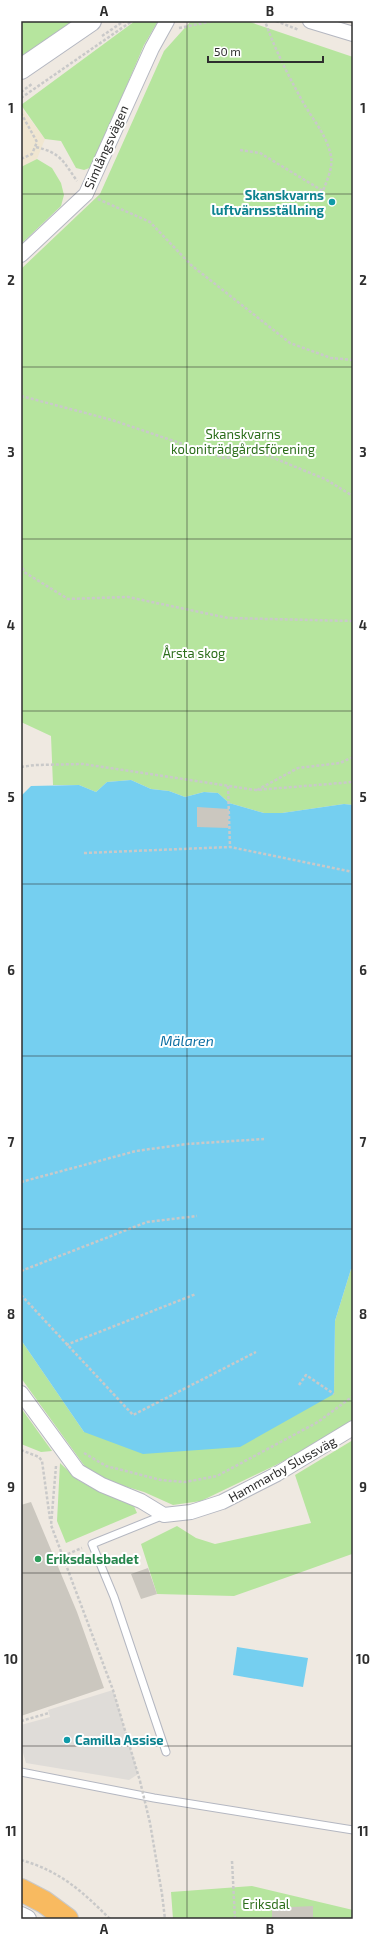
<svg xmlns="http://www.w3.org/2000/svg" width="374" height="1940" viewBox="0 0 374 1940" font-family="'Exo 2',sans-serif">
	<rect width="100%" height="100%" fill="#efe9e1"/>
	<path fill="#f0e6d1" d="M21 107 45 139 37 159 21 167Z"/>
	<path fill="#b6e59e" d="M21 21H78L21 60Z
		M135 21H158L144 45 92 167 84 170 76 168 61 141 45 139 21 105Z
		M191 21H247L353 57V805L344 804 282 813H264L229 803 218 793 204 792 185 797 169 791 151 789 131 780 107 782 96 792 79 785H53L51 736 21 722V269L100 194 164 51Z
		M37 159 52 168 61 183 64 195 61 206 21 244V167Z
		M351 1269H353V1422L338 1432 276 1465 201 1501 173 1505 144 1492 107 1481 86 1468 21 1378V1340L84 1432 334 1394 335 1321Z
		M21 1408 52 1451 41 1452 21 1444Z
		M353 1440 352 1554 234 1596 157 1594 141 1544 177 1526 196 1538 215 1544 311 1523 295 1475Z
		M60 1463 78 1480 100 1492 133 1504 137 1513 66 1543 57 1521Z
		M252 1886 353 1910V1919H173L171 1892Z"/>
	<path fill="#dfdcd8" d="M113 1690 138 1774 129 1780 26 1763 21 1746V1725L50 1717 48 1710Z"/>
	<path fill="#75cff0" d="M131 780 151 789 169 791 185 797 204 792 218 793 229 803 264 813H282L344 804 353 805V1269H351L335 1321 334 1394 240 1447 143 1454 84 1432 21 1340V796L31 786 79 785 96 792 107 782Z
		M237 1647 308 1658 303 1687 233 1675Z"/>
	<path fill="#cbc7bf" d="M197 807 229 809 228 828 197 827Z
		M31 1502 77 1612 104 1688 21 1716V1505Z
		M148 1568 157 1594 141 1599 131 1574Z
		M313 1906V1918L272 1919V1908Z"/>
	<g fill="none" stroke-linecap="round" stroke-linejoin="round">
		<defs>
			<path id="service" d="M164 1515 92 1544 114 1597 166 1752
				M21 1772 154 1798 353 1830"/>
			<path id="minor" d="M310 21 353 34
				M21 255 86 194 152 48 167 21
				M21 1393 78 1471 102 1485 141 1501 164 1515 191 1512 222 1502 277 1474 353 1428"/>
			<path id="tertiary" d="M21 1916 27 1919"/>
			<path id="secondary" d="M21 69 91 21"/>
			<path id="trunk" d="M21 1890 44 1902 67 1919"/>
		</defs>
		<use href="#service" stroke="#b4b7c1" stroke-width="9"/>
		<use href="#minor" stroke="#b4b7c1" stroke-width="16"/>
		<use href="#tertiary" stroke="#b4b7c1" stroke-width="20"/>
		<use href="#secondary" stroke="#b4b7c1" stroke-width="22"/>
		<use href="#trunk" stroke="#c9c9c9" stroke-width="24"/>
		<path stroke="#c9c9c9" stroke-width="2.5" stroke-dasharray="3 2" stroke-linecap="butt" d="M276 21 299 30
			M179 28 214 21
			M102 36 124 21
			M21 92 32 84
			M21 98 132 21
			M21 113 37 142 32 154 21 159
			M36 147C61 153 63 161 77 181
			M240 150 260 153 323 191C327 180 333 168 331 156 327 136 314 121 304 104 289 77 275 50 265 21
			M98 199 150 222 191 265 290 343 331 358 353 360
			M21 396 112 420 224 458 264 454 325 479 353 496
			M21 563 24 572 68 599 128 597 228 618 353 621
			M21 767 35 765 83 764 256 790 353 782
			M228 786 230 847
			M257 790 298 768 340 763 353 757
			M84 853 230 847 353 872
			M21 1182 136 1151 187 1144 264 1139
			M21 1271 147 1222 197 1216
			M21 1295 133 1415 256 1352
			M66 1345 196 1294
			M299 1385 306 1375 334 1394
			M21 1450 39 1457 42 1461 50 1519
			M84 1453 106 1466 161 1480 185 1482 217 1476 318 1422 353 1396
			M56 1466 51 1525 113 1690 140 1781
			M63 1556 82 1548
			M21 1721 49 1713
			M21 1860C60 1871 82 1891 110 1919
			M232 1861 235 1919
			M162 1894 165 1919"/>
		<use href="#service" stroke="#fff" stroke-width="7"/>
		<use href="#minor" stroke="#fff" stroke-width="14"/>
		<use href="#tertiary" stroke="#fff" stroke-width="18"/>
		<use href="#secondary" stroke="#fff" stroke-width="20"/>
		<use href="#trunk" stroke="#f8ba60" stroke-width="22"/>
		<path stroke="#c9c9c9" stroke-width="2.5" stroke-dasharray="3 2" stroke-linecap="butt" d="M140 1781 150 1823 162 1894"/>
	</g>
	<path fill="none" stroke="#2e2e2e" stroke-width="1" stroke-opacity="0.55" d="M187 21V1919M21 194H353M21 367H353M21 539H353M21 711H353M21 884H353M21 1056H353M21 1229H353M21 1401H353M21 1573H353M21 1746H353"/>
	<g fill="#0f9aa8" stroke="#fff" stroke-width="1.5">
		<circle cx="332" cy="202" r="4"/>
		<circle cx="67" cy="1740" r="4"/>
	</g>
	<circle fill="#2e9e5b" stroke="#fff" stroke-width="1.5" cx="38" cy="1559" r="4"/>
	<g text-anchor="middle" stroke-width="4" stroke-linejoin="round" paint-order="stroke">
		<g font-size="13" fill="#2e2e2e" stroke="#fff">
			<text transform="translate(106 147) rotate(-66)" y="5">Simlångsvägen</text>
			<text transform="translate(282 1469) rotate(-29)" y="5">Hammarby Slussväg</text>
		</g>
		<g font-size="13" font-weight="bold" fill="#0d838f" stroke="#fff" text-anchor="end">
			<text x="324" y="200">Skanskvarns<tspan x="324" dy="15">luftvärnsställning</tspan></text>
			<text x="75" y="1745" text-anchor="start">Camilla Assise</text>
		</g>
		<g font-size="13" fill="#2c6e1b" stroke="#fff">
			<text x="243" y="439">Skanskvarns<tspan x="243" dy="15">koloniträdgårdsförening</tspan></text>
			<text x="194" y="658">Årsta skog</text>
			<text x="266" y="1909">Eriksdal</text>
		</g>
		<g font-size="13" font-weight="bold" fill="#27864d" stroke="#fff" text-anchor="start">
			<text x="46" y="1564">Eriksdalsbadet</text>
		</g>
		<g font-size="14" font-style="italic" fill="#0d6fa3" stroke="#fff">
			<text x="187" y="1046">Mälaren</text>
		</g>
	</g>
	<rect width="374" height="1940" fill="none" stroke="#ffffff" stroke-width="44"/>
	<path d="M208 56v6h115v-6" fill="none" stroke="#2e2e2e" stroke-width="2"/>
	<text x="214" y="56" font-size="12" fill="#2e2e2e" stroke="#ffffff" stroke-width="3" paint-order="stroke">50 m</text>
	<rect x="22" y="22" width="330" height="1896" fill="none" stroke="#2e2e2e" stroke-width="1.5"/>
	<g font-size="13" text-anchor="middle" font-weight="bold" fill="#2e2e2e">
		<text x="104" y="16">A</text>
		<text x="270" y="16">B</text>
		<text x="11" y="113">1</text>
		<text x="363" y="113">1</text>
		<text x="11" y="285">2</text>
		<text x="363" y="285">2</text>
		<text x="11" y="457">3</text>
		<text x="363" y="457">3</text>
		<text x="11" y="630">4</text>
		<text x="363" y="630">4</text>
		<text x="11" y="802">5</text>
		<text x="363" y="802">5</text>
		<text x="11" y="975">6</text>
		<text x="363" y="975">6</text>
		<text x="11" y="1147">7</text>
		<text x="363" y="1147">7</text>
		<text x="11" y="1319">8</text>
		<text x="363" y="1319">8</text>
		<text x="11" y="1492">9</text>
		<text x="363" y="1492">9</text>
		<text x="11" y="1664">10</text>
		<text x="363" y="1664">10</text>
		<text x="11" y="1836">11</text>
		<text x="363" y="1836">11</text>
		<text x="104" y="1934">A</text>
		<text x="270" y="1934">B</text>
	</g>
</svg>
